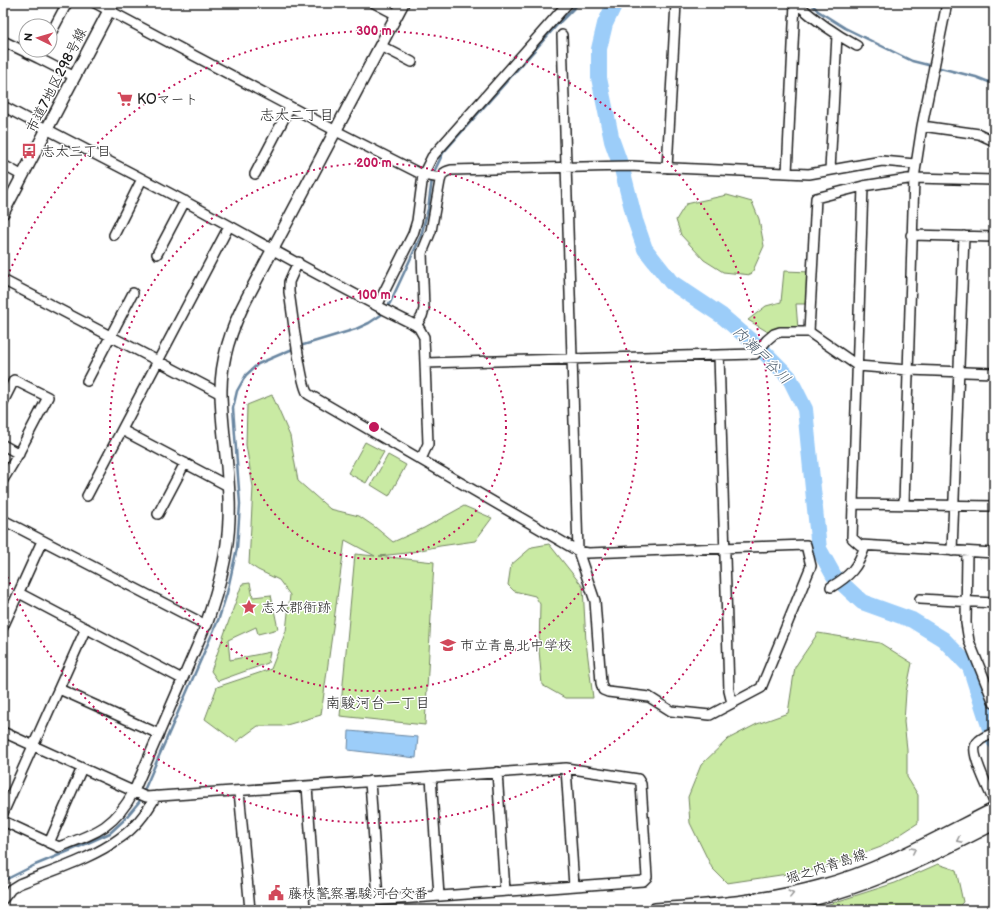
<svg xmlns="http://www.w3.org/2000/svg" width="997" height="913" viewBox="0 0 997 913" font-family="'Balsamiq Sans','Klee One',sans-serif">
	<rect width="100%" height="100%" fill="#fff"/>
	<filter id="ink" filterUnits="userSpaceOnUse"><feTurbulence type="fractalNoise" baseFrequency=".025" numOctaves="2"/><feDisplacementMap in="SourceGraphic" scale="8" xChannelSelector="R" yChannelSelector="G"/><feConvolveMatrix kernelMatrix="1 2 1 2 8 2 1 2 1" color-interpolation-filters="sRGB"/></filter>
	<g filter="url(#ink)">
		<path fill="#c9eaa3" stroke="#728360" d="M727 195 752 202 759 219 764 246 751 275 723 272 704 260 681 235 676 220 686 204Z
			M784 271 811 272 809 304H796L798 329 784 327 768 332 748 320 766 306 781 302Z
			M272 395 290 436 298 481 330 509 359 516 375 527 393 542 424 528 464 506 492 518 475 541 440 546 407 553 379 556 434 562 425 725 340 716 355 554 375 556 345 540 321 715 283 726H258L236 742 205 719 217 687 271 669 286 631 290 595 279 580 258 570 249 564 253 487 246 445 247 405Z
			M365 442 384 452 366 483 348 473Z
			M388 455 406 465 389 496 371 485Z
			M549 544 583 587 586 642 593 698H565L542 685 539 650 540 604 535 596 514 591 508 585 511 565 532 547Z
			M250 583 253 597 271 595 278 629 258 634 256 627 228 640 230 660 270 652 268 663 218 681 211 671 242 584Z
			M818 633 880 643 912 663 906 692 904 722 907 749V777L918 795V823L881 847 821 869 727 883 712 868 690 823 688 797 701 765 728 739 757 724 788 713 795 667Z
			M938 864 956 870 963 902 955 910H786L798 907 826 905 895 883Z"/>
		<path fill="#9ccdf9" stroke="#6986a1" d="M349 731 418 737 416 758 348 750Z"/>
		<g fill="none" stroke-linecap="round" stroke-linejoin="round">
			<path stroke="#6986a1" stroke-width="2.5" d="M811 3 818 11 845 28 912 61 976 77 994 84
				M433 174 443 153 558 24 579 3
				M300 346 356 329 369 323 381 315 390 303 421 236 428 209 432 179
				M3 881 35 865 81 846 110 833 123 821 139 802 219 618 227 593 237 548 240 504 233 408 237 391 246 375 258 364 295 348"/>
			<path stroke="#9ccdf9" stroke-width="16" d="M615 3 605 24 599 49V78L612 141 622 169 635 220 645 249 671 282 722 316 763 351 789 377 805 409 819 549 834 576 862 602 912 620 943 639 970 667 994 741"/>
			<defs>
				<path id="minor" d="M95 3 336 131 423 175 441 178
					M374 3 397 15
					M796 3C815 20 835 34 857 46
					M50 35 67 3
					M3 41 38 58 75 77
					M381 46 412 62
					M3 106C64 139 125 169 186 202 262 243 337 287 415 325L419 328 424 337 425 363 428 444 421 459
					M922 126 979 134 994 141
					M3 165 23 176
					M667 168 676 3
					M830 170 837 35
					M787 173 795 3
					M255 174 290 107
					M863 186 853 504 994 506
					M114 235 142 179
					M911 235 994 237
					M157 254 185 201
					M298 262 289 282V292C292 309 300 384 308 394L578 551 588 553 806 545 811 566 761 688 710 715 671 711 649 697 608 692 603 690 601 683 595 601 578 551 562 35
					M3 280 221 394
					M377 306 413 234 417 221 423 175 432 157 568 3
					M416 326 422 316 424 309 422 253 431 231 440 181C442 174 443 172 451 170L629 166 809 174 882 161 915 164
					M809 332 816 198 863 186 914 178 994 180
					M719 355 729 691 732 703
					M425 363 755 354 767 340 774 334 780 332H809L858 366 908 370 994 373
					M87 381 133 293
					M3 402 14 380 48 397 15 460 3 480
					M122 430 228 486
					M3 445 19 454
					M87 496 229 226
					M853 504 852 538 860 545 994 553
					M904 504 914 178 922 126 947 3
					M158 514 185 463
					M3 520 206 625 134 791C114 828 96 833 59 847L3 821
					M952 551 964 236
					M967 552 966 623 969 641 994 703
					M831 587C850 576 858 567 865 546
					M19 593 182 679
					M920 599 994 603
					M3 627 42 541
					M59 689 159 734
					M3 732 146 797 566 768 638 779 641 784 647 877 643 881 319 905 315 902 307 786
					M994 733C987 736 977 739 975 747 972 756 990 792 994 802
					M566 768 574 886
					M497 772 505 891
					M431 777 439 896
					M370 781 378 900
					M239 791 250 910
					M3 813 86 628
					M49 843 82 768
					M3 899 11 889 19 884C51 871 92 859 120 838 135 828 147 812 156 796"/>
				<path id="tertiary" d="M3 213 113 3
					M206 625C218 590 228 556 229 519 231 477 222 436 221 395 220 360 232 326 248 296L403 3"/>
				<path id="secondary" d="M655 910C711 906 766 902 820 887 881 871 938 838 994 810
					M760 910C810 902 860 886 906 866 936 853 965 838 994 823"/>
			</defs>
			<use href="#minor" stroke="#1c1c1c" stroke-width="12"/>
			<use href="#tertiary" stroke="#1c1c1c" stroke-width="14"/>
			<use href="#secondary" stroke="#1c1c1c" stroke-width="16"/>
			<use href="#minor" stroke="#fff" stroke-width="9"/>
			<use href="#tertiary" stroke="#fff" stroke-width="11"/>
			<use href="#secondary" stroke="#fff" stroke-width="13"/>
		</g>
		<defs><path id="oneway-chevron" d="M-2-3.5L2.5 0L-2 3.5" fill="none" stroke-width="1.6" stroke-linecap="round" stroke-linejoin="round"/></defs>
		<g stroke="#999">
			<use href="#oneway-chevron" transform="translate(959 840) rotate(154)"/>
			<use href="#oneway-chevron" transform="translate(913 850) rotate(-26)"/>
			<use href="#oneway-chevron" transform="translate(791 894) rotate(-14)"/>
		</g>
	</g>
	<g fill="none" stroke="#c2185b" stroke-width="2" stroke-dasharray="2 4">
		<circle cx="374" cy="427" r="132"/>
		<circle cx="374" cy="427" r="264"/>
		<path d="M3 288A396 396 0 1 1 3 566"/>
	</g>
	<defs>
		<symbol id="supermarket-bare" viewBox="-9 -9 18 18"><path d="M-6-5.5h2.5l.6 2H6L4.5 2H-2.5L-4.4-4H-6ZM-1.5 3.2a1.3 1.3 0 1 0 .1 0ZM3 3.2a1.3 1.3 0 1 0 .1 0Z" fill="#d1495b" stroke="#fff" stroke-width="2.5" paint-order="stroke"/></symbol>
		<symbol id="bus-bare" viewBox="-9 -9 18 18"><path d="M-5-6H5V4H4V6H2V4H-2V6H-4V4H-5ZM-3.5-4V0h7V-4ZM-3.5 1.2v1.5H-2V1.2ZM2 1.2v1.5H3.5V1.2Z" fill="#d1495b" stroke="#fff" stroke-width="2.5" paint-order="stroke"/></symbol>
		<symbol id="sight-bare" viewBox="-9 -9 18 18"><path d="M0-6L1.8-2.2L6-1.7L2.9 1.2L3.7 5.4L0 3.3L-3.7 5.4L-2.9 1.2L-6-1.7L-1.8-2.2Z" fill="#d1495b" stroke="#fff" stroke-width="2.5" paint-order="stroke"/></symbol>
		<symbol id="school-bare" viewBox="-9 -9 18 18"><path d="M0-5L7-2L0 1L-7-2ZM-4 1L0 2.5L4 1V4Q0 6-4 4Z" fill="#d1495b" stroke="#fff" stroke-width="2.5" paint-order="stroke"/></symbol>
		<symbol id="civic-bare" viewBox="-9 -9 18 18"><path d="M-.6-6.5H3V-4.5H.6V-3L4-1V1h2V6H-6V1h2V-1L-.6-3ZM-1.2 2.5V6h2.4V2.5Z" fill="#d1495b" stroke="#fff" stroke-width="2.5" paint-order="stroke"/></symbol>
	</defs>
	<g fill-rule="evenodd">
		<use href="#supermarket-bare" x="114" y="88" width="22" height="22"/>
		<use href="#bus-bare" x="18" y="140" width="22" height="22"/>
		<use href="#sight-bare" x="238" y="596" width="22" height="22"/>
		<use href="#school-bare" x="437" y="634" width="22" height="22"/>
		<use href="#civic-bare" x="265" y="882" width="22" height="22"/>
	</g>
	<g text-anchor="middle" stroke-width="3" stroke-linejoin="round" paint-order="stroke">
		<g font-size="14" fill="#1c1c1c" stroke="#fff">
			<text transform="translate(56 80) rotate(-63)" y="5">市道7地区298号線</text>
			<text transform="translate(826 866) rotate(-18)" y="5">堀之内青島線</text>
		</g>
		<g font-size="14" fill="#1c1c1c" stroke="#fff" text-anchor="start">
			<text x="137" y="104">KOマート</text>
			<text x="41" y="156">志太三丁目</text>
			<text x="261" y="612">志太郡衙跡</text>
			<text x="460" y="650">市立青島北中学校</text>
			<text x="288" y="898">藤枝警察署駿河台交番</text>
		</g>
		<g font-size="15" fill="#1c1c1c" stroke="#fff">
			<text x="297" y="120">志太二丁目</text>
			<text x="378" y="708">南駿河台一丁目</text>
		</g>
		<g font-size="15" font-style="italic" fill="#495a69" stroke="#fff">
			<text transform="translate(762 355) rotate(45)" y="5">内瀬戸谷川</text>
		</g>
	</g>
	<circle cx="374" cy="427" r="6" fill="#c2185b" stroke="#fff" stroke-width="2"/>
	<g font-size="12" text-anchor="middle" font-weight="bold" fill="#c2185b" stroke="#fff" stroke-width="3" stroke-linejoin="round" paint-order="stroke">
		<text x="374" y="35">300 m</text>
		<text x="374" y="167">200 m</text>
		<text x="374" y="299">100 m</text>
	</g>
	<rect width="997" height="913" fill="none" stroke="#fff" stroke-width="16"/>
	<rect x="8" y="8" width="981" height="897" fill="none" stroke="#1c1c1c" stroke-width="1.5" filter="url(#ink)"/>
	<g transform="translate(38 38) rotate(275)"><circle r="19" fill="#ffffff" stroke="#a4a4a4"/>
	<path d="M0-3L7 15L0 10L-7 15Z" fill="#d1495b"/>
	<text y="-6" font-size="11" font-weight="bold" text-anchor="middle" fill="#1c1c1c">N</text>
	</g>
</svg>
